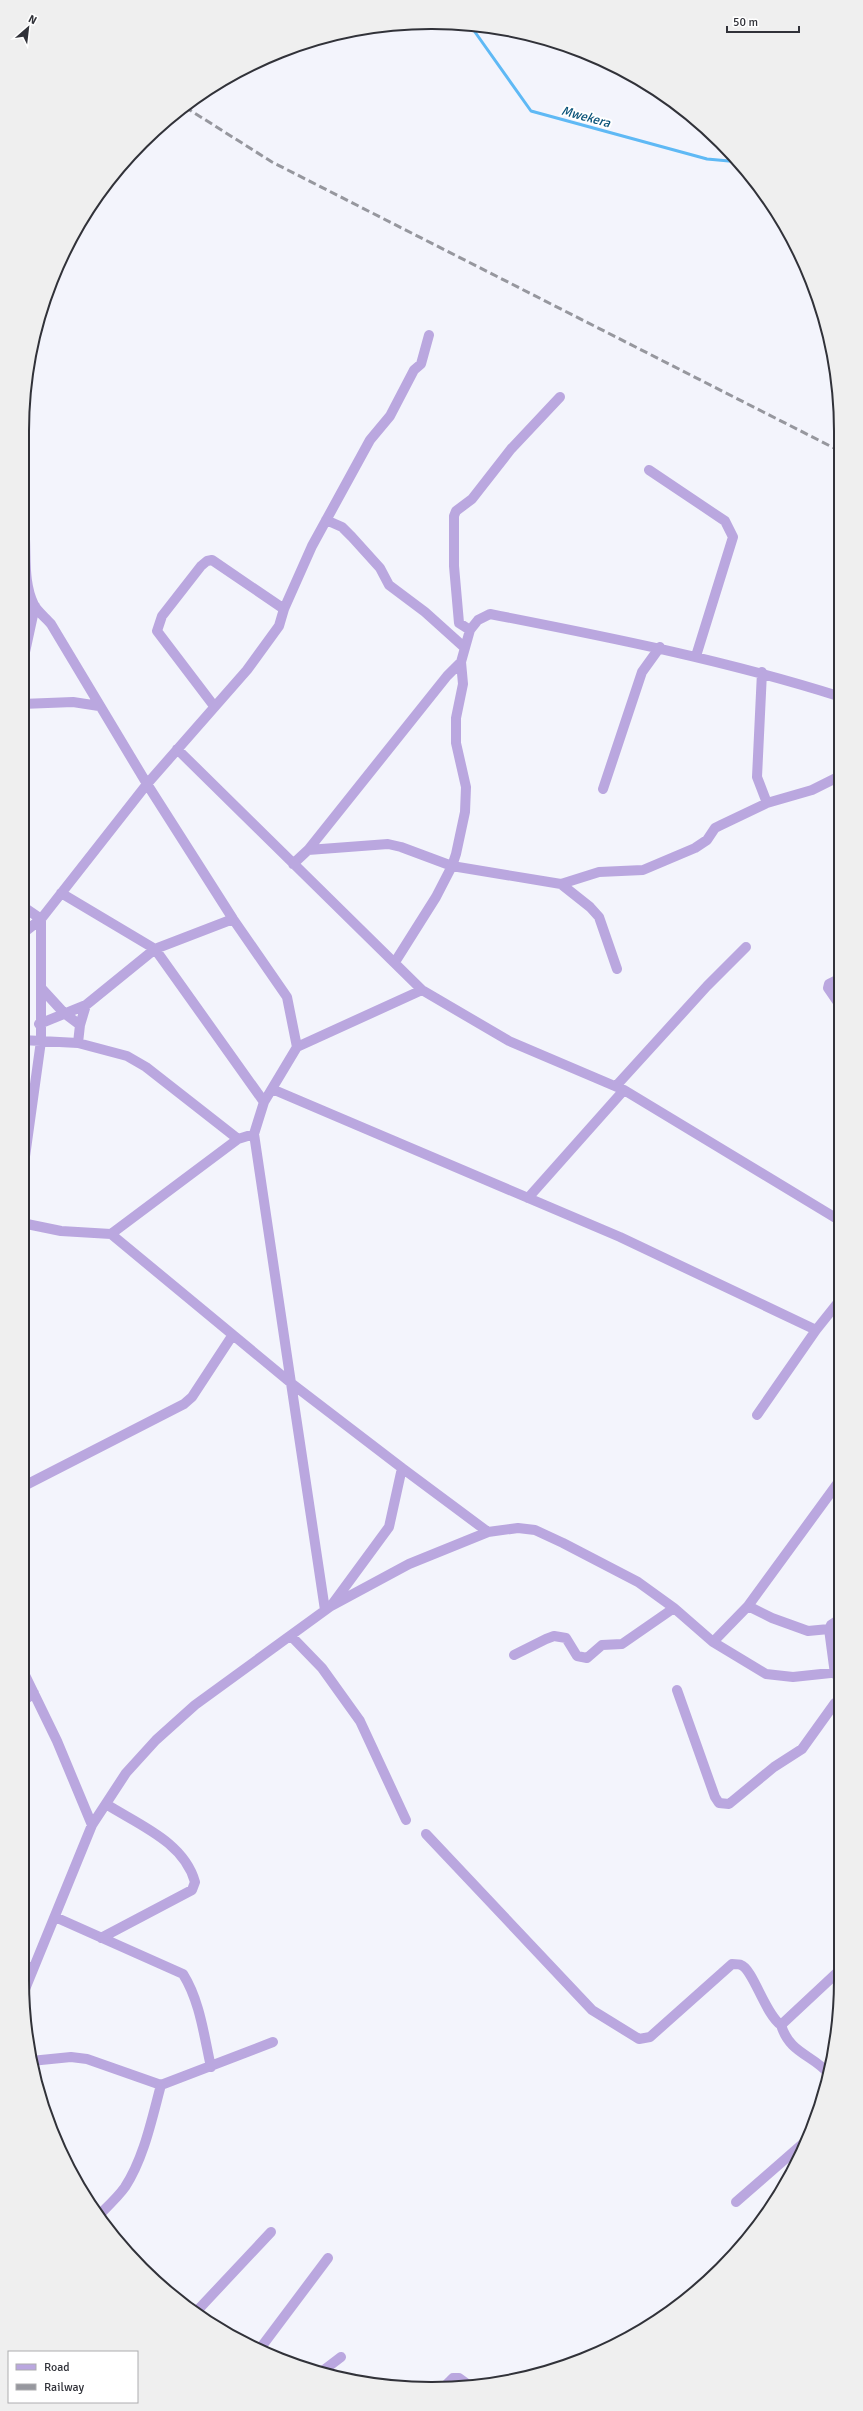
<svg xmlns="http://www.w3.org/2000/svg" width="863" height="2411" viewBox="0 0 863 2411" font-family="Signika,sans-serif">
	<rect width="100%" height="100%" fill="#f3f4fc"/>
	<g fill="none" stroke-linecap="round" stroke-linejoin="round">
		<path stroke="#5fb9f5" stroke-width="3" d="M470 25 531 111 707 159 740 162"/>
		<path stroke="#baa7df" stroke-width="10" d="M649 470 725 521 733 537 696 656
			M326 520 342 527 352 537 380 568 389 585 425 612 465 648
			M25 539C26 561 24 585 34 605 38 612 46 618 51 624L147 784 233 919 287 997 297 1047 264 1102 254 1134 291 1383 402 1468 389 1527 331 1606
			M470 630 459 623 454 566V516L456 511 472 499 511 449 560 397
			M22 666 35 606
			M762 672 757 777 767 803
			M22 704 73 702 99 706
			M214 706 157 631 162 616 201 566 207 561 212 560 284 609
			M177 749 422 990
			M603 789 642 672 660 647
			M308 850 388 844 401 847 452 866 561 884 599 872 643 870 695 848 707 840 715 828 721 825 767 803 812 790 838 777
			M293 864 308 850 447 676 461 662
			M561 884 590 907 599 917 617 969
			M61 893 155 949 264 1102
			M22 906 41 919
			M22 934 41 919 147 784 247 670 279 626 284 609 312 546 370 440 390 416 414 370 421 364 429 335
			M395 962 436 897 452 866 456 854 465 812 466 787 456 743V718L463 684 461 662 470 630 478 620 490 614C608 637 724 660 838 696
			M839 979 829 984 828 988 839 1004
			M42 989 64 1013 80 1025
			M39 1024 86 1005 155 949 233 919
			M22 1040 78 1043 127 1056 146 1067 238 1139 254 1134
			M78 1043 80 1025 86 1005
			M297 1047 422 990 509 1041 624 1090 839 1220
			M616 1086 707 986 746 947
			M272 1089 620 1237 816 1330 840 1300
			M22 1178 41 1041V919
			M528 1198 624 1090
			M22 1223 61 1231 111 1234 238 1139
			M111 1234 291 1383 325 1610
			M757 1415 816 1330
			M402 1468 488 1532
			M22 1487 184 1404 192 1397 232 1336
			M748 1606 772 1618 808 1631 829 1629
			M291 1636 322 1668 360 1721 406 1820
			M713 1642 748 1606 840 1480
			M514 1655 546 1639 554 1636 566 1638 577 1656 587 1658 602 1645 622 1644 674 1608
			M22 1669 57 1741 92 1825
			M835 1674 829 1629 831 1625 840 1619
			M677 1690 715 1797 719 1803 729 1804 774 1767 802 1749 835 1703H840
			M22 1702 34 1693
			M426 1834 592 2010 639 2039 650 2037 732 1964C735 1964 739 1964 741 1965 753 1969 765 2014 781 2025L841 1969
			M55 1917 183 1974C200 2001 204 2036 211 2067
			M101 1938 192 1890 195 1882C184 1842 139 1825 106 1804
			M22 1961 32 1971
			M23 1994 92 1825 126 1773 156 1740 195 1705 331 1606 409 1564 488 1532 518 1528 535 1530 563 1543 638 1582 674 1608 713 1642 766 1674 793 1677 840 1672
			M781 2025C790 2054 812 2054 829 2074
			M31 2061 71 2057 87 2059 161 2085
			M736 2202 807 2140
			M98 2216C107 2207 118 2197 125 2187 144 2158 152 2118 161 2085L273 2042
			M195 2313 271 2232
			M259 2350 328 2258
			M320 2373 341 2357
			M443 2388 453 2378H459L470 2386"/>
		<path stroke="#96979e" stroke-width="3" stroke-dasharray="8 4" stroke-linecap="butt" d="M185 107 272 162 838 450"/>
	</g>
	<g text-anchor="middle" stroke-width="4" stroke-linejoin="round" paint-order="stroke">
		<g font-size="13" font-style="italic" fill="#095278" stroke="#fff">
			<text transform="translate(586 116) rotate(15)" y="5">Mwekera</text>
		</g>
	</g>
	<path d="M0 0H863V2411H0ZM431 29H432A402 402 0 0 1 834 431V1980A402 402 0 0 1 432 2382H431A402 402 0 0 1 29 1980V431A402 402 0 0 1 431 29Z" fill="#efefef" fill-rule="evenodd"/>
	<path fill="none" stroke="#313239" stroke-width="2" d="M431 29H432A402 402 0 0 1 834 431V1980A402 402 0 0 1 432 2382H431A402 402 0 0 1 29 1980V431A402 402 0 0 1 431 29Z"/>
	<rect x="8" y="2351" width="130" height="52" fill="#ffffff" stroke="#adadb0"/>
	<rect x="16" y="2364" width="20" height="6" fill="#baa7df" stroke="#adadb0"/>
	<text x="44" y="2371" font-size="12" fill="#313239">Road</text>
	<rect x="16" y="2384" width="20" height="6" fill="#96979e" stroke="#adadb0"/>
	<text x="44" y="2391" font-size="12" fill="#313239">Railway</text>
	<g transform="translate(28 28) rotate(28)" stroke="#ffffff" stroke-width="3" paint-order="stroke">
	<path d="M0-3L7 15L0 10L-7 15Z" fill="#313239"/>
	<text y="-6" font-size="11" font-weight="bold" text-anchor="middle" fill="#313239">N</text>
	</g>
	<path d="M727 26v6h72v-6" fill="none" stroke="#313239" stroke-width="2"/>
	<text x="733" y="26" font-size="12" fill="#313239" stroke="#ffffff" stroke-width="3" paint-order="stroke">50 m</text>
</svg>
